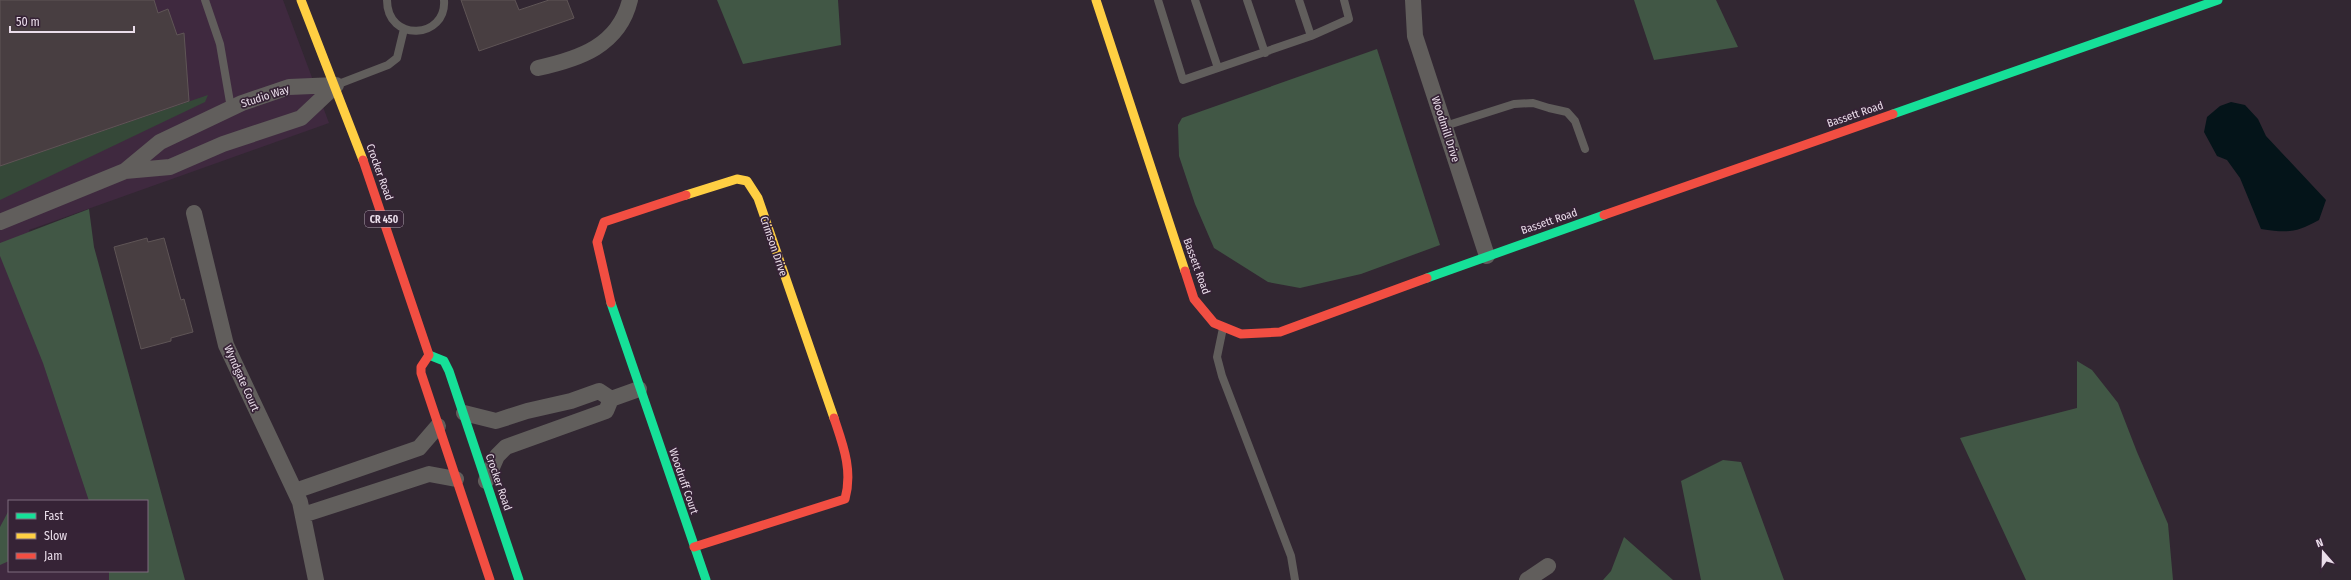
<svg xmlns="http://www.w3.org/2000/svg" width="2351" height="580" viewBox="0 0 2351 580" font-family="'Fira Sans Condensed',sans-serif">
	<rect width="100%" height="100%" fill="#322732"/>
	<path fill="#3f293f" d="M0 0H283L329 123 29 230 125 501H9V571H147L154 580H0Z"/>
	<path fill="#354838" d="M208 95 205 102 0 200V166Z"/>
	<path fill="#415745" d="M717 0H838L841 45 743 64Z
		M1634 0H1716L1738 47 1654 60Z
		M1377 49 1440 245 1361 274 1300 288 1268 282 1214 248 1195 204 1179 156 1178 125 1182 118Z
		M89 209 94 247 185 580H109V571H147V501H89L43 363 0 256V243Z
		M2077 361 2092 370 2118 403 2137 452 2168 524 2173 580H2026L1960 438 2077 408Z
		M1723 460 1741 462 1784 580H1701L1681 481Z
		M9 510V561L0 565V527Z
		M1624 537 1673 580H1603L1611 571Z"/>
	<path fill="#041419" d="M2231 102 2245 105 2258 119 2266 136 2326 200 2319 220C2295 233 2288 233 2261 229L2240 178 2227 160 2217 156 2204 132 2207 117 2220 106Z"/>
	<path fill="#483e41" stroke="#5f5556" d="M0 0H154L158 13 168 9 177 35 184 33 189 101 0 166Z
		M461 0H515L519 10 549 0H567L574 18 479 51Z
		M147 238 148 242 164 238 181 300 184 299 193 332 171 338V341L141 349 114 247Z"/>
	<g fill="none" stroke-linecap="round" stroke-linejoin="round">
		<path stroke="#615e5c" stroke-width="8" d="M205 0 220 44 231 108
			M387 0C387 43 447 39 444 0
			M1158 0 1183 80 1311 36 1349 19 1344 0
			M1195 0 1218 68
			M1247 0 1265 53
			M1299 0 1311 36
			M336 85 388 65 397 58 404 29
			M1445 126 1514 104 1533 103 1549 108 1567 112 1575 121 1585 149
			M1223 328 1217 357 1222 376 1291 556 1295 580"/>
		<path stroke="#615e5c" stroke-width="16" d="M1413 0 1415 36 1487 256
			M538 68C579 59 619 46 630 0
			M125 171 160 142 242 103 289 87 336 85
			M194 213 226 345 300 502 316 580
			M0 222 125 171 170 167 223 144 301 118 336 85
			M464 413 496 421 527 411 571 401 599 391 611 399
			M486 481 497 456 506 447 606 411 611 399 639 389
			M295 491 419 448 438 426
			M303 515 429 474 456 479
			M1527 580 1548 566"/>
		<path stroke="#16e098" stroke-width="9" d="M1893 114 2218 0
			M1427 278 1604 215
			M611 303 706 580
			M429 355 444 361 449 371 519 580"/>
		<path stroke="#ffcf43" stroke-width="9" d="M301 0 363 160
			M1096 0 1185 271
			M686 195 737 179 747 181 758 198 834 418"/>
		<path stroke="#f24e42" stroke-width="9" d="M363 160 429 355
			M1604 215 1893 114
			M1185 271 1194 299 1214 323 1241 334 1280 332 1427 278
			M611 303 597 242 604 222 686 195
			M429 355 421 367V373L490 580
			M694 547 845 499C853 470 843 445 834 418"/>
	</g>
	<g text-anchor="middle" stroke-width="3.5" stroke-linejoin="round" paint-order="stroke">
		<rect fill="#362336" stroke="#b4a5b4" stroke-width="1" x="365" y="211" width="38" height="16" rx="3"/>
		<g font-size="10" font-weight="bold" fill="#eaddea">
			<text x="384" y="223">CR 450</text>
		</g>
		<g font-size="11" fill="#eaddea" stroke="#362336">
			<text transform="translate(265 96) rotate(-18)" y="4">Studio Way</text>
			<text transform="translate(1855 114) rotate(-19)" y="4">Bassett Road</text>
			<text transform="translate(1446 129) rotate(72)" y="4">Woodmill Drive</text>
			<text transform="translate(380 172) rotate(70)" y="4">Crocker Road</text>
			<text transform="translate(1549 221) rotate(-19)" y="4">Bassett Road</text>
			<text transform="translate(774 246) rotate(71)" y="4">Crimson Drive</text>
			<text transform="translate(1197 266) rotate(70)" y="4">Bassett Road</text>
			<text transform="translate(242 378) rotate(66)" y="4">Wyndgate Court</text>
			<text transform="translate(684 481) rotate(71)" y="4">Woodruff Court</text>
			<text transform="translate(499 482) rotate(71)" y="4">Crocker Road</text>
		</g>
	</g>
	<rect x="8" y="500" width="140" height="72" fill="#362336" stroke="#7e6d7e"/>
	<rect x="16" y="513" width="20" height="6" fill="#16e098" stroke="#7e6d7e"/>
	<text x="44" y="520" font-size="12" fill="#eaddea">Fast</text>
	<rect x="16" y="533" width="20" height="6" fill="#ffcf43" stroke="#7e6d7e"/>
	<text x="44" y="540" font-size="12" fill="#eaddea">Slow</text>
	<rect x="16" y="553" width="20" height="6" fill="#f24e42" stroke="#7e6d7e"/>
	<text x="44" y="560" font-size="12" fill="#eaddea">Jam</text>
	<g transform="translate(2323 552) rotate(340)" stroke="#362336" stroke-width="3" paint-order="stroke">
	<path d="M0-3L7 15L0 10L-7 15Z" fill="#eaddea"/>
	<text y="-6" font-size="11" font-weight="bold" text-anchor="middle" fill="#eaddea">N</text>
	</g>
	<path d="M10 26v6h124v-6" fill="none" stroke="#eaddea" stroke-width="2"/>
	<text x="16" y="26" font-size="12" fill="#eaddea" stroke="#362336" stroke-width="3" paint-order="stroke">50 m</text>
</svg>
